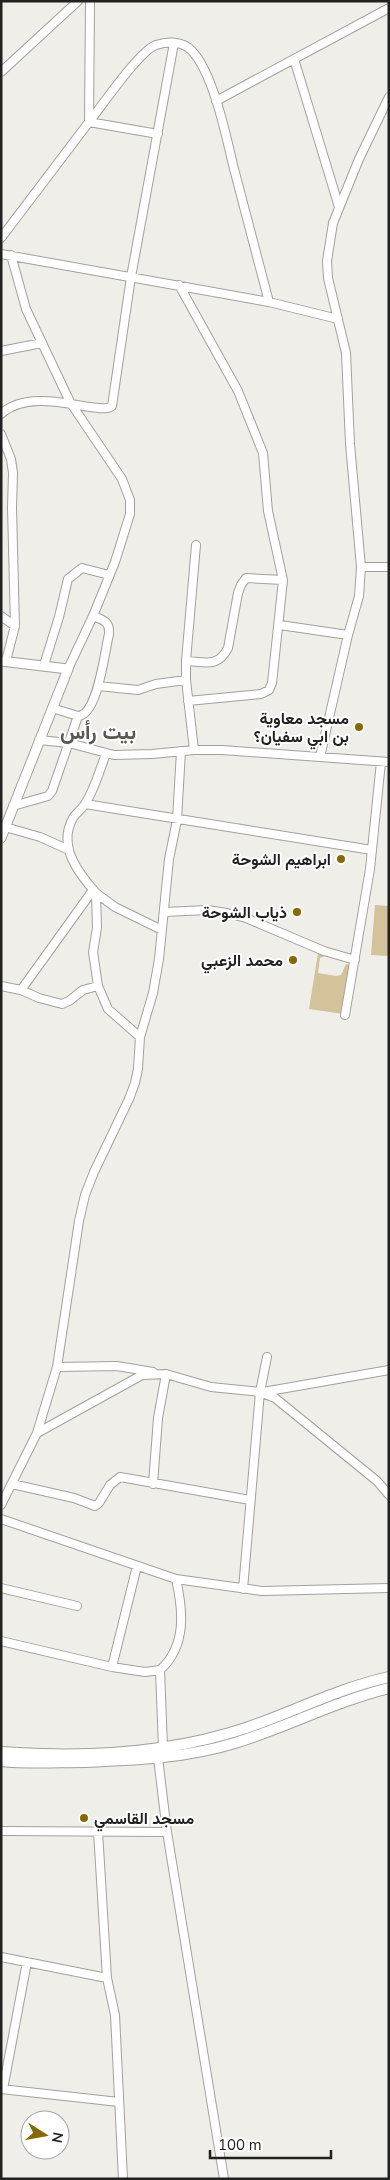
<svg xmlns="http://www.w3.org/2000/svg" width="390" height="2180" viewBox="0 0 390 2180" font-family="'Nunito Sans',Vazirmatn,sans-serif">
	<rect width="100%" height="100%" fill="#efeee9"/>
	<path fill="#d3c29a" d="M375 905 389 906V956L371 955Z
		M318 953 329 954 320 958 318 973 336 976 341 975 346 964 351 965 344 1014 309 1009Z"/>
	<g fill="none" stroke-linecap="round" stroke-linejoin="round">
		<defs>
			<path id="minor" d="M90 1 89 122C102 106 139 51 156 45 168 41 183 41 192 51 213 73 226 135 233 165 245 211 257 256 269 302
				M294 59 339 207
				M1 72 78 1
				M216 101 389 8
				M1 238 89 122 158 134
				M1 254 269 302 338 319
				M11 255 26 309 70 402 122 479 130 500V514L115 562 93 616 68 669
				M179 285 238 391 263 453 268 511 283 580 272 683 269 690 261 694 188 701
				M1 351 42 343
				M1 414C34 384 100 417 112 406L131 277 174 43
				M1 434 11 459 13 473 12 508 15 626 6 661
				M361 567 350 444 346 353 328 278 327 261 333 223 359 159 389 97
				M1 616 15 626
				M280 625 348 635
				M186 661C205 662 218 668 228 648L238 593 241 585 246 578 283 580
				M44 665 59 617 68 579 82 568 109 575
				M98 686 138 690 156 684 186 680
				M78 716C98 715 105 650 109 634 110 621 103 620 93 616
				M39 740 69 743 114 755 152 754 194 750H222L389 762
				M194 750 186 680V661L196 545
				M106 754C100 769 94 791 85 804 82 809 76 813 73 818 57 846 79 874 96 893L97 928 93 952 98 986 108 1009 140 1037
				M320 757 348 635 359 596 361 567H389
				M85 804 372 850
				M13 806 48 796 52 791 78 716 52 708
				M5 827 40 837 69 850
				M96 893 115 907 162 930
				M164 912 207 910 227 913 246 918 324 951 355 960
				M1 986 21 990 39 998 62 1004 69 1001 83 990 98 986
				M21 990 93 890
				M345 1015 370 869 381 762
				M57 1367 117 1366 153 1372
				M263 1392 389 1370
				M37 1433 142 1375 166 1374 211 1387 260 1392 275 1398 377 1481 389 1495
				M12 1484 74 1498 95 1506 99 1503 110 1485 120 1477 250 1500
				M153 1484 158 1418 166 1374
				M1 1505 37 1433 57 1367 79 1221 85 1195 94 1172 129 1099 135 1083 138 1069 140 1037 153 993 159 959 169 859 177 820 181 751
				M1 1519 176 1579 262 1591 389 1588
				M1 1588 77 1606
				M243 1589 260 1392 267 1357
				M1 1641 112 1667 145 1672 160 1670C187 1646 183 1610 176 1579
				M112 1667 137 1566
				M160 1670 163 1748
				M158 1758 167 1832 224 2179
				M1 1831 167 1832
				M98 1831 107 1978 115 2015 123 2179
				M1 1957 107 1978
				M1 2089 119 2102
				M3 2089 27 1962"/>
			<path id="tertiary" d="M1 661 68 669 1 838"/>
			<path id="secondary" d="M1 1752C82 1758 168 1754 246 1728 293 1712 339 1688 389 1677
				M1 1761C29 1764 56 1762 85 1762 136 1760 186 1758 235 1743 287 1727 336 1701 389 1688"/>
		</defs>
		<use href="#minor" stroke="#a3a19d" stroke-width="10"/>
		<use href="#tertiary" stroke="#a3a19d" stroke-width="11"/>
		<use href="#secondary" stroke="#a3a19d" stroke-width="12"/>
		<use href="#minor" stroke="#fff" stroke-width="8"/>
		<use href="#tertiary" stroke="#fff" stroke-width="9"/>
		<use href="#secondary" stroke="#fff" stroke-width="10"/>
	</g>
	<g fill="#866904" stroke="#fff" stroke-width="2">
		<circle cx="359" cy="727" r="5"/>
		<circle cx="341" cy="859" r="5"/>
		<circle cx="297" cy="912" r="5"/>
		<circle cx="293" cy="960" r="5"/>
		<circle cx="84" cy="1818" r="5"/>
	</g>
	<g text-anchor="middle" stroke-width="4" stroke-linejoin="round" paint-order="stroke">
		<g font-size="16" font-weight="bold" fill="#21211f" stroke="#fff" text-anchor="end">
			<text x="349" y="724">مسجد معاوية<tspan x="349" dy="18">بن ابي سفيان؟</tspan></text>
			<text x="331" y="865">ابراهيم الشوحة</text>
			<text x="287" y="918">ذياب الشوحة</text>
			<text x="283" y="966">محمد الزعبي</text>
			<text x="94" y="1824" text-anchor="start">مسجد القاسمي</text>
		</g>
		<g font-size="21" font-weight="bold" fill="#585753" stroke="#fff">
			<text x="98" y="739">بيت رأس</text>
		</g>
	</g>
	<rect width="390" height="2180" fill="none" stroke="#21211f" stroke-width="5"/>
	<g transform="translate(45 2135) rotate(101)"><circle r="24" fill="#ffffff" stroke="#a6a6a5"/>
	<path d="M0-4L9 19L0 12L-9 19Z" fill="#866904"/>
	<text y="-8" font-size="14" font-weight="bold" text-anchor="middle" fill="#21211f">N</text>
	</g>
	<path d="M210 2150v8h121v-8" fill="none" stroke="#21211f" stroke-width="2.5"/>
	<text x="218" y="2150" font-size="15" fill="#21211f" stroke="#ffffff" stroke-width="4" paint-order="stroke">100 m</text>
</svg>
